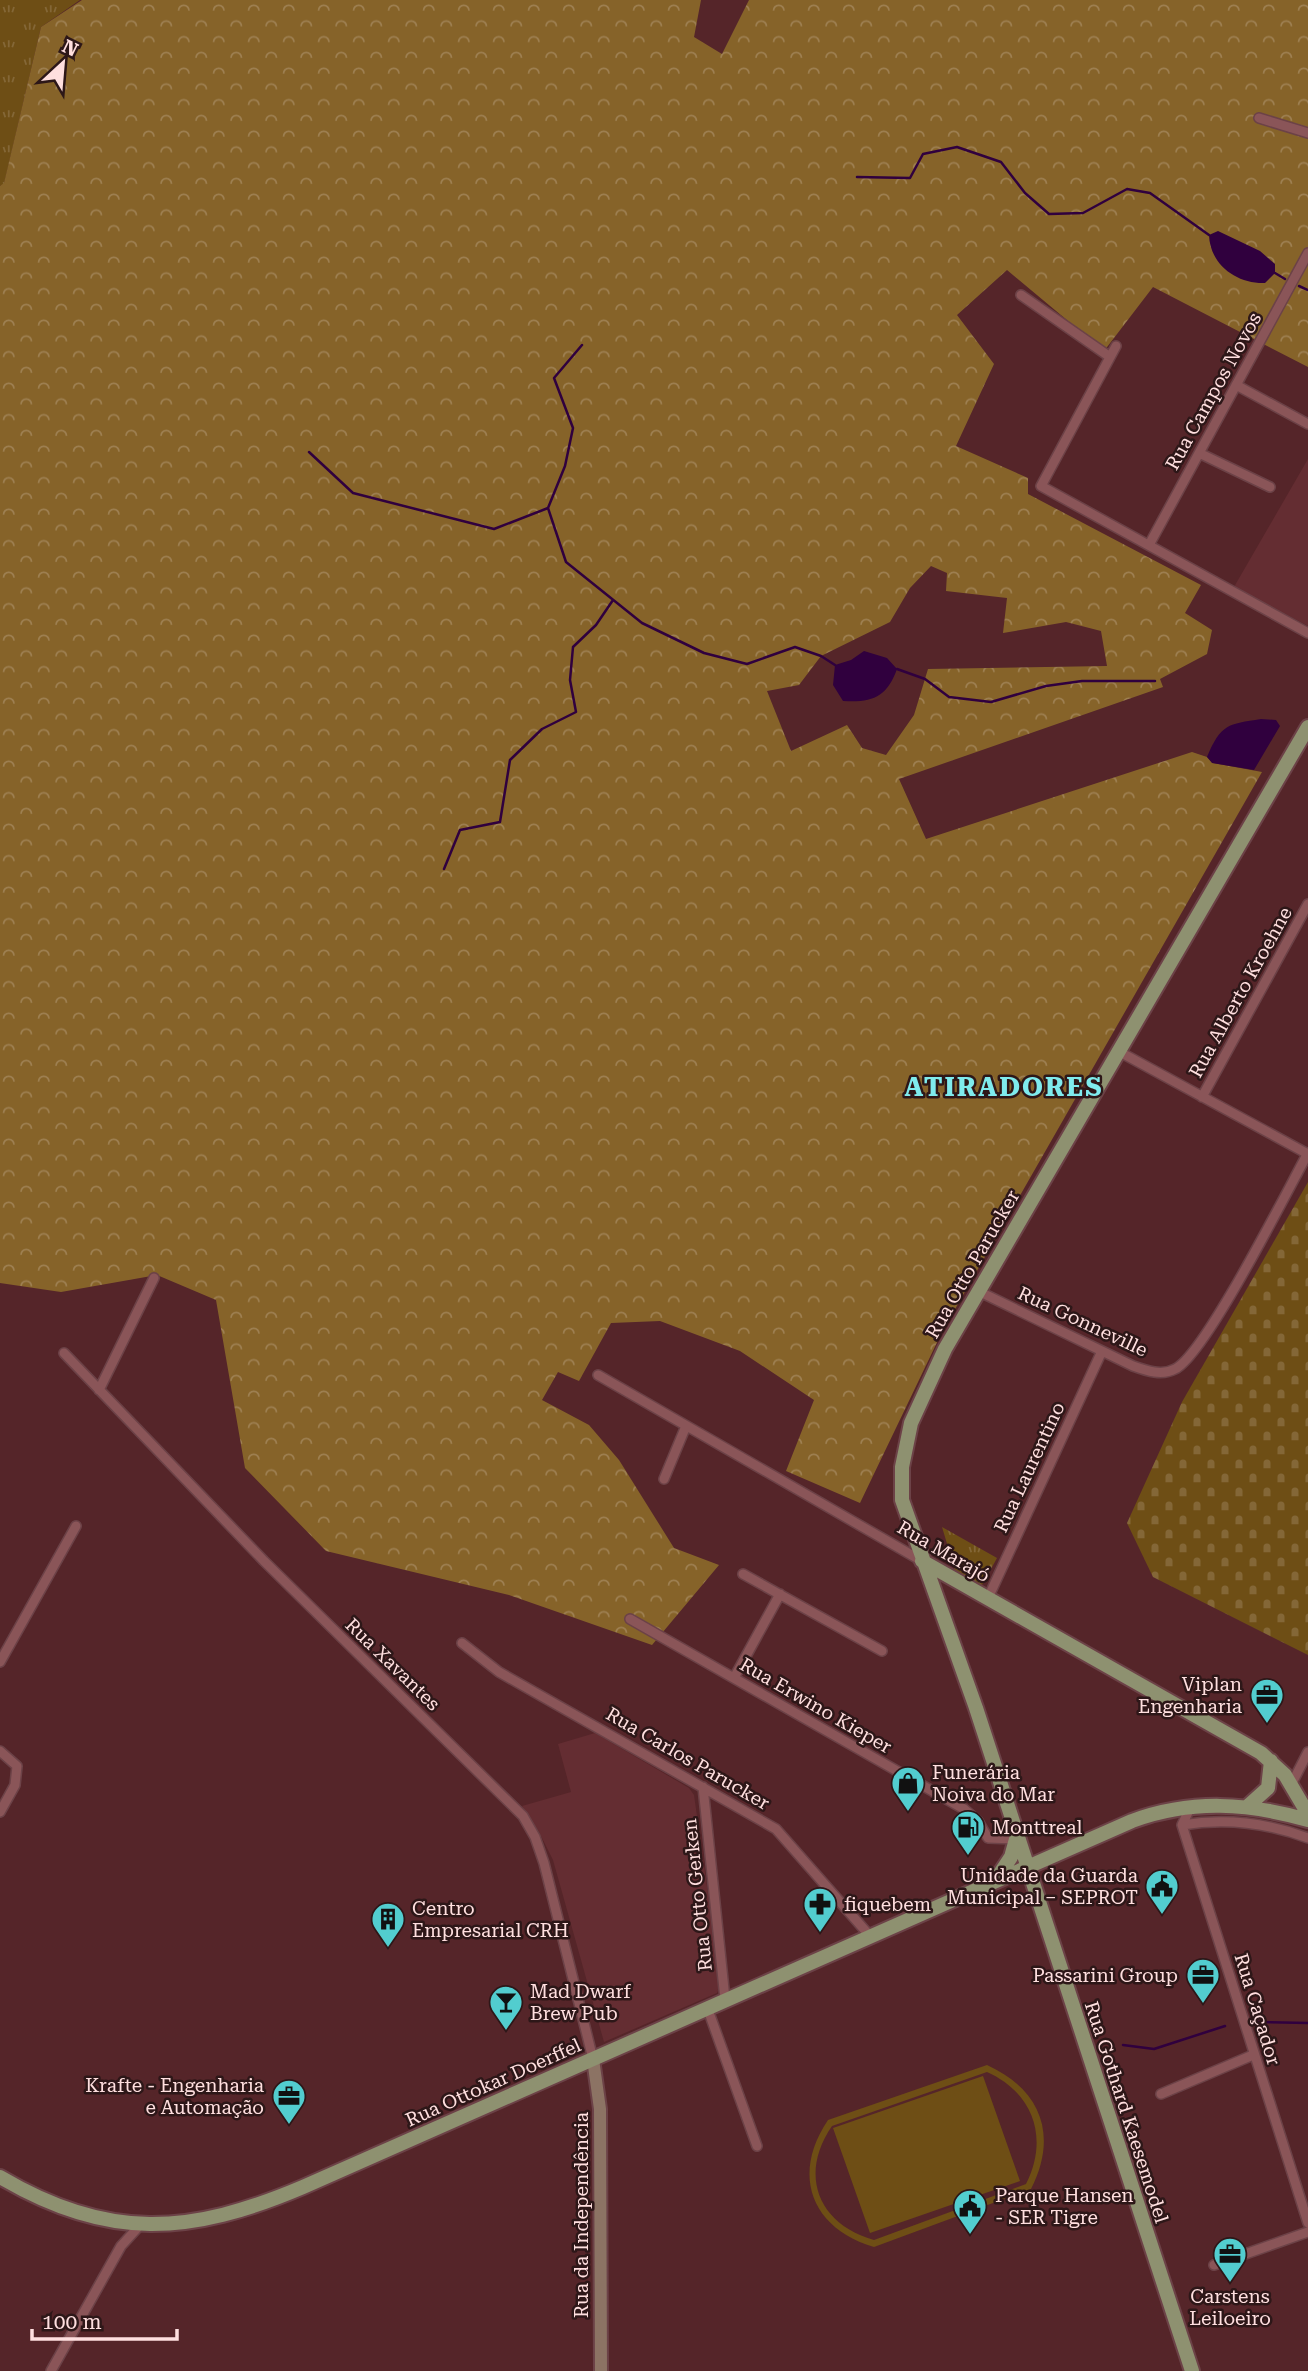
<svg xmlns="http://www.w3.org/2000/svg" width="1308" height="2371" viewBox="0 0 1308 2371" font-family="'Roboto Serif',serif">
	<defs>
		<pattern id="grass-tufts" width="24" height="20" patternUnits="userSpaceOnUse" patternTransform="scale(1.75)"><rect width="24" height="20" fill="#6e4e15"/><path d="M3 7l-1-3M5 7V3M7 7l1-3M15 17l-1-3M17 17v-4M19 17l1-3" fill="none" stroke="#846737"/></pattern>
		<pattern id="forest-crowns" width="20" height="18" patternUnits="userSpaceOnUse" patternTransform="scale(1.75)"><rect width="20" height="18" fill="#866329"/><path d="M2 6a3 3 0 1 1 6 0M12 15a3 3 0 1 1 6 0" fill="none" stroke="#9e8052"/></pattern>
		<pattern id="cemetery-stones" width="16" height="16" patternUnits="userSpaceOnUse" patternTransform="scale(1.75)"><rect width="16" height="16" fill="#6e4e15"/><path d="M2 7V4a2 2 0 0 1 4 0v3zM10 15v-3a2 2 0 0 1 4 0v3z" fill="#846737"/></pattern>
	</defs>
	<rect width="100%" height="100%" fill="#552529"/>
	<path fill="#642d32" d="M1308 459V626L1234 587Z
		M595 1733 689 1788 694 1795 721 1985 717 1993 604 2042 553 1860 539 1832 522 1806 571 1792 558 1744Z"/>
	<path fill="url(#grass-tufts)" d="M0 0H80L41 27 4 184 0 186Z
		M942 1527 997 1558 982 1585 955 1570Z"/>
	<path fill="url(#forest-crowns)" fill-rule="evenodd" d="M82 0H701L694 37 722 54 749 0H1308V367L1153 287 1104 351 1007 270 957 315 994 364 956 446 1028 478V494L1201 585 1185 613 1212 630 1207 654 1160 679 1163 687 899 779 926 839 1192 752 1207 757 1213 763 1262 772 942 1332 860 1503 786 1471 814 1400 740 1351 660 1321 611 1323 579 1381 558 1372 542 1400 589 1425 619 1460 674 1548 719 1565 652 1645 509 1595 326 1551 245 1468 216 1300 157 1275 61 1292 0 1283V186L4 183 41 27ZM931 566 947 573 946 591 1007 598 1003 633 1066 622 1101 631 1107 666 928 669 914 715 886 755 862 748 847 725 791 751 767 691 799 685 821 656 890 622 910 588Z"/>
	<path fill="url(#cemetery-stones)" d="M1308 1182V1655L1153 1577 1127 1523 1182 1402Z"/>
	<path fill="#6e4e15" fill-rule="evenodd" d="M987 2065C1042 2090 1058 2136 1031 2189L874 2247C811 2228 791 2175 828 2120ZM987 2072C1034 2093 1049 2139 1026 2184L874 2240C817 2224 799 2174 832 2126Z
		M983 2076 1020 2181 870 2233 833 2128Z"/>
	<path fill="#30003e" d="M1218 231 1260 251 1275 264V273L1265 283C1237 284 1210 265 1209 235Z
		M864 651 887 658 897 669C887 697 872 703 843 701L833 685 835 665 851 660Z
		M1261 719 1276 720 1280 726 1254 770 1212 763 1207 757C1221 724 1228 724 1261 719Z"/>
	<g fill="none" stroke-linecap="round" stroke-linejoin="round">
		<path stroke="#30003e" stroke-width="2.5" d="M857 177 910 178 923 154 957 147 1001 162 1025 193 1049 214 1083 213 1127 189 1150 193 1209 235
			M1275 273 1285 279
			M1299 286 1308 290
			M582 345 554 378 573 428 565 466 548 508 566 562 642 623 704 653 747 664 795 647 821 656 835 665
			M309 452 353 493 494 529 548 508
			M897 669 925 679 949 697 991 702 1046 686 1082 681H1155
			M444 869 460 830 500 822 510 760 542 729 576 712 570 680 573 647 596 625 613 600
			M1255 2022 1308 2023
			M1123 2045 1154 2049 1225 2026"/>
		<defs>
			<path id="street" d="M1259 118 1308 133
				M1021 295 1110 357
				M1116 346 1041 486 1308 633
				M1236 385 1308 424
				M1199 453 1270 487
				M1149 545 1308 253
				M1118 1051 1308 1154
				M1202 1097 1308 904
				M978 1291 1133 1366C1147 1371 1162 1376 1175 1369 1205 1355 1287 1191 1308 1153
				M64 1353 264 1561 523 1816 535 1837 544 1863 593 2059
				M598 1375 922 1561
				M99 1390 154 1278
				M664 1479 686 1426
				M743 1574 882 1651
				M988 1598 1102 1351
				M630 1619 964 1809 978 1821 988 1838 1016 1839
				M462 1643 499 1672 776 1829 870 1936
				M0 1662 76 1526
				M734 1678 780 1594
				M0 1751 17 1766 15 1785 0 1812
				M1291 1785 1308 1752
				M703 1787 725 1999
				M1191 1806 1182 1825 1308 2223
				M1182 1825C1224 1818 1268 1823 1308 1838
				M707 2007 757 2146
				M1161 2094 1253 2055
				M1214 2265 1308 2232
				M51 2371 121 2246 142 2223"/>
			<path id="secondary" d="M593 2059 600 2109 601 2371"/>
			<path id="primary" d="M922 1561 1261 1753 1285 1775 1308 1814
				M1248 1806 1268 1788 1271 1761
				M997 1878 1011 1857 1016 1839
				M0 2177C108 2241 190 2235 303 2187L1132 1821C1192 1799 1248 1803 1308 1820
				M1192 2371 976 1708 902 1500V1467L911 1423 945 1349 1308 727"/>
		</defs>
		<use href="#street" stroke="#6c4247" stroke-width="12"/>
		<use href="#secondary" stroke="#6c4247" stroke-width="16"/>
		<use href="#primary" stroke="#6c4247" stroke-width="18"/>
		<use href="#street" stroke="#8a5558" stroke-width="9"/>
		<use href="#secondary" stroke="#8c7364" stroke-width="12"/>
		<use href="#primary" stroke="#8e9170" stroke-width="14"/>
	</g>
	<defs>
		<symbol id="office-pin" viewBox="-11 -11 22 30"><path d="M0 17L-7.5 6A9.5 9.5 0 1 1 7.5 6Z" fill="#52cdcf" stroke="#2d1718"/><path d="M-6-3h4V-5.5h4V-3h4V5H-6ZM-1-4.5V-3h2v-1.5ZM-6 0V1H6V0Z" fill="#111"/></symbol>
		<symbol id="shop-pin" viewBox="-11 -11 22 30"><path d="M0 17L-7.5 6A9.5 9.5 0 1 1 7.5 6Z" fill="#52cdcf" stroke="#2d1718"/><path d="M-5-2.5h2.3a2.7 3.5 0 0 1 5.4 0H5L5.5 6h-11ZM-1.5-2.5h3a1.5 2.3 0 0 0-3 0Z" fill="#111"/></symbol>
		<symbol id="fuel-pin" viewBox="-11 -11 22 30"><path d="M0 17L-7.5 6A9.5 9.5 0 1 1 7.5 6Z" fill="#52cdcf" stroke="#2d1718"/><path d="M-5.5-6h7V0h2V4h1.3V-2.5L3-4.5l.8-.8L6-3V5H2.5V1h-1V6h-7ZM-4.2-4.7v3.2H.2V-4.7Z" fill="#111"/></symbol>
		<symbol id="civic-pin" viewBox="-11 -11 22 30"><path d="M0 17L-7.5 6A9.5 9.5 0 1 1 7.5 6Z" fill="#52cdcf" stroke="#2d1718"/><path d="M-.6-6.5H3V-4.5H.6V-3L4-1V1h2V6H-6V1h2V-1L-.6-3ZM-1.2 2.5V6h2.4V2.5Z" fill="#111"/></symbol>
		<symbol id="pharmacy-pin" viewBox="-11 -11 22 30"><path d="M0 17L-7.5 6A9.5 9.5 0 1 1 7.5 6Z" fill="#52cdcf" stroke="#2d1718"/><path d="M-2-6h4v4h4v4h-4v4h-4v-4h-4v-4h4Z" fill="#111"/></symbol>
		<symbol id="building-pin" viewBox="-11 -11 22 30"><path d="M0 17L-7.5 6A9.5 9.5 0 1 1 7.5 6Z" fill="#52cdcf" stroke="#2d1718"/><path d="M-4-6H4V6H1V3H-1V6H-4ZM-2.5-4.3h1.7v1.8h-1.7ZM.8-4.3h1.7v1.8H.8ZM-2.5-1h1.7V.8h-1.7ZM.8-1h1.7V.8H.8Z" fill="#111"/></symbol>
		<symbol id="bar-pin" viewBox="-11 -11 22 30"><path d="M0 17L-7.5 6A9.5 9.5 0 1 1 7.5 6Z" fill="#52cdcf" stroke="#2d1718"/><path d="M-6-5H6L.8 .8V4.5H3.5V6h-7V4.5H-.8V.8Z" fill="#111"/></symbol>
	</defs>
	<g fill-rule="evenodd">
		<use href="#office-pin" x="1248" y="1676" width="38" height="52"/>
		<use href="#shop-pin" x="889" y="1764" width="38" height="52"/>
		<use href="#fuel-pin" x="949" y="1808" width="38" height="52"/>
		<use href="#civic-pin" x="1143" y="1867" width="38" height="52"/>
		<use href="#pharmacy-pin" x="801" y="1885" width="38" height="52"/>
		<use href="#building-pin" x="369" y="1900" width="38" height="52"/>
		<use href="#office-pin" x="1184" y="1956" width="38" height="52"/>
		<use href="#bar-pin" x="487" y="1983" width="38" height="52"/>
		<use href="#office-pin" x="270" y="2077" width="38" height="52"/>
		<use href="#civic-pin" x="951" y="2187" width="38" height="52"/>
		<use href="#office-pin" x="1211" y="2235" width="38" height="52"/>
	</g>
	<g text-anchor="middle" stroke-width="5" stroke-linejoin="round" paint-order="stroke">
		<g font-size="19" fill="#ffdfdf" stroke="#2d1718">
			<text transform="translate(1213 391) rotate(-61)" y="7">Rua Campos Novos</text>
			<text transform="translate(1240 992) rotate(-61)" y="7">Rua Alberto Kroehne</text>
			<text transform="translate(972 1264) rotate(-60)" y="7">Rua Otto Parucker</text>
			<text transform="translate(1083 1321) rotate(25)" y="7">Rua Gonneville</text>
			<text transform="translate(1029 1467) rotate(-65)" y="7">Rua Laurentino</text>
			<text transform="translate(944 1551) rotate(30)" y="7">Rua Marajó</text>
			<text transform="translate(393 1664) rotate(44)" y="7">Rua Xavantes</text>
			<text transform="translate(816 1705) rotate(30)" y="7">Rua Erwino Kieper</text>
			<text transform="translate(688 1758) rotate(30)" y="7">Rua Carlos Parucker</text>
			<text transform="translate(697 1895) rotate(-96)" y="7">Rua Otto Gerken</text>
			<text transform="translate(1258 2009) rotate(73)" y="7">Rua Caçador</text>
			<text transform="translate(493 2082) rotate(-24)" y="7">Rua Ottokar Doerffel</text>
			<text transform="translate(1127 2112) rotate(72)" y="7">Rua Gothard Kaesemodel</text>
			<text transform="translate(581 2215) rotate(-90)" y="7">Rua da Independência</text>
		</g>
		<g font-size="19" fill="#ffdfdf" stroke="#2d1718" text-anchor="start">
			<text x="1242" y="1691" text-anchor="end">Viplan<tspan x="1242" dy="22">Engenharia</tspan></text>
			<text x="932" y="1779">Funerária<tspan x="932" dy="22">Noiva do Mar</tspan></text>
			<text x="992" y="1834">Monttreal</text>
			<text x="1138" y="1882" text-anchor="end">Unidade da Guarda<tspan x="1138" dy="22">Municipal – SEPROT</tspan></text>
			<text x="844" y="1911">fiquebem</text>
			<text x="412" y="1915">Centro<tspan x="412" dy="22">Empresarial CRH</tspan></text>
			<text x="1178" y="1982" text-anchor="end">Passarini Group</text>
			<text x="530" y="1998">Mad Dwarf<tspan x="530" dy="22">Brew Pub</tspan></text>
			<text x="264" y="2092" text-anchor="end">Krafte - Engenharia<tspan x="264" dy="22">e Automação</tspan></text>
			<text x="995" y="2202">Parque Hansen<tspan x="995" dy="22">- SER Tigre</tspan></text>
			<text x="1230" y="2303" text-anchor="middle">Carstens<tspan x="1230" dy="22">Leiloeiro</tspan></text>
		</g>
		<g font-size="26" font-weight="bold" letter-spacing="2" fill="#7febed" stroke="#2d1718">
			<text x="1004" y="1096">ATIRADORES</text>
		</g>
	</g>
	<g transform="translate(63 63) rotate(26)" stroke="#2d1718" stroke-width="5" paint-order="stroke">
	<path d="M0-5L12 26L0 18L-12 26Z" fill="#ffdfdf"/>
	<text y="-10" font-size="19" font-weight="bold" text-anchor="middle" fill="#ffdfdf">N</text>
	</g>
	<path d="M32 2329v10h145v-10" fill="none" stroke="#ffdfdf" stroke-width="3.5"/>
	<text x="42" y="2329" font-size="21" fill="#ffdfdf" stroke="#2d1718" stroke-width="5" paint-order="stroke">100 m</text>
</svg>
